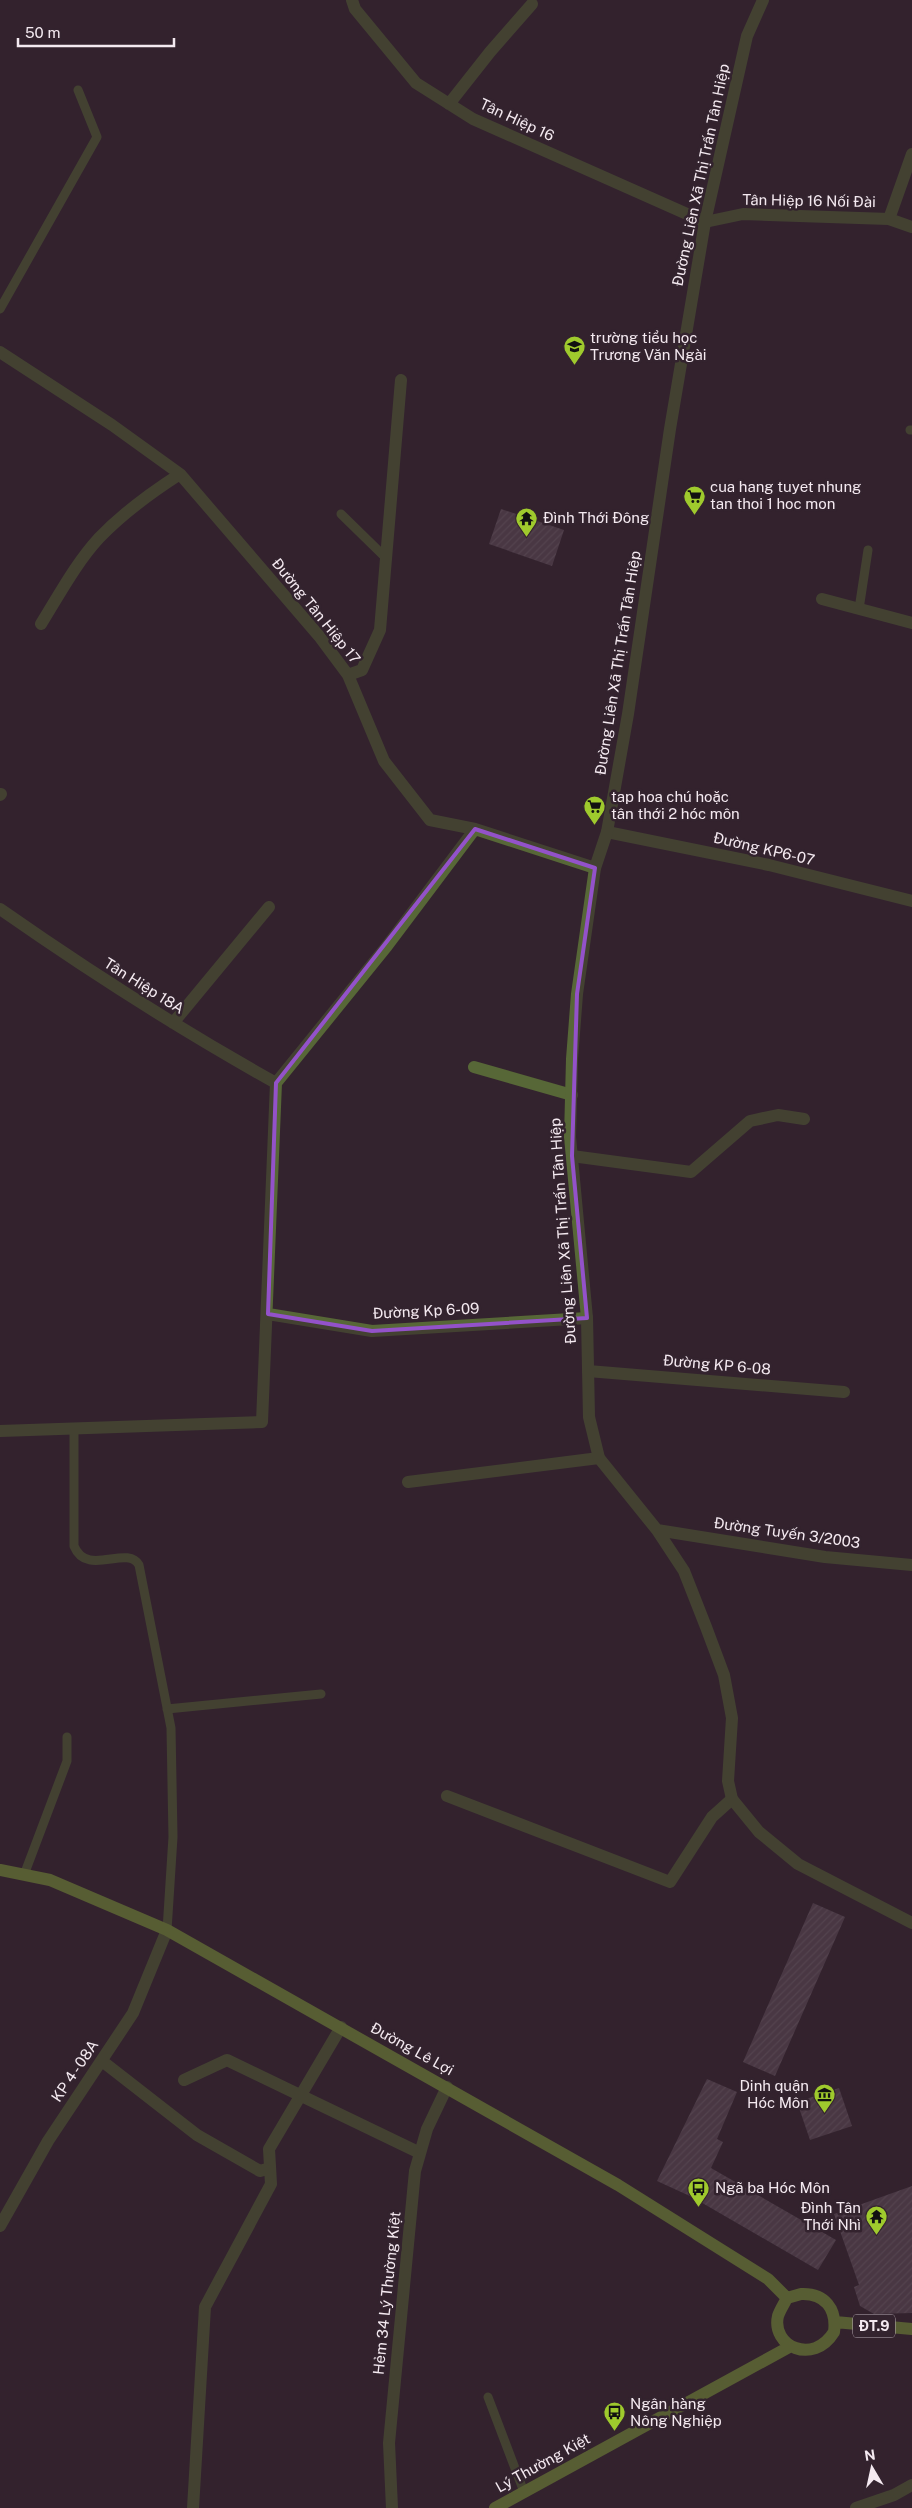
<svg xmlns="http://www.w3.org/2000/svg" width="912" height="2508" viewBox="0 0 912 2508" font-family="'Public Sans',sans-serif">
	<defs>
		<pattern id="building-hatch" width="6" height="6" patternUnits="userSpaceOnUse" patternTransform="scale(1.25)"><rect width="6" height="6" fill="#64515e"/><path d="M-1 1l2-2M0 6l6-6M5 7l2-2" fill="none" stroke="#7b6a75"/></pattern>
	</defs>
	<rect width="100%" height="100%" fill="#33232e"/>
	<path fill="url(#building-hatch)" d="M501 509 564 530 552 566 489 544Z
		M813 1903 845 1917 775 2076 743 2062Z
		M707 2079 737 2092 717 2139 723 2142 711 2168 836 2240 818 2270 692 2197 657 2181Z
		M839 2088 852 2126 810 2140 797 2102Z
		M912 2186V2313L874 2314 860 2306 854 2287 859 2285 834 2214Z"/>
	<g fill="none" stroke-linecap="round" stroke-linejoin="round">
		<path stroke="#576737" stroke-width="9" d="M0 309 97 137 78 90
			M910 430H912
			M341 514 386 558
			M859 609 868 550
			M74 1428V1546C87 1578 127 1544 139 1565L171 1728 173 1837 167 1930
			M167 1709 321 1694
			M24 1875 67 1761V1737
			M488 2397 524 2492"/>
		<path stroke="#576737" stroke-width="12" d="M352 0 355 9 416 83 473 119 705 222 743 214 889 219 912 227
			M449 104 490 52 532 4
			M889 219 912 154
			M0 352 112 425 180 474 319 636 348 675 384 761 430 820 475 829 595 868
			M822 599 912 623
			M41 624C59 595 76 563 99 538 122 514 152 492 180 474
			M348 675 362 670 380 630 401 380
			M0 795 1 794
			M607 832 769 865 912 901
			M0 909C90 972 181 1030 276 1083
			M173 1023 269 907
			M474 1067 572 1095
			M572 1156 691 1172 750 1121 778 1115 804 1119
			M268 1314 372 1331 587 1318
			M588 1371 844 1392
			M0 1431 262 1422 276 1083 387 946 475 829
			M408 1482 599 1458
			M447 1796 670 1882 712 1817 732 1799
			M102 2061 197 2135 260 2171 270 2168
			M184 2080 227 2060 420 2153
			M0 2226 48 2141 133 2013 167 1930
			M193 2508 205 2307 271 2184 269 2149 341 2027
			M392 2508 389 2443 415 2171 427 2129 447 2087
			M856 2508 894 2495 912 2485"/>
		<path stroke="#576737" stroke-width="12" d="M763 0 747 36 705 222 670 429 628 714 607 832 595 868 577 994 572 1059 570 1137 587 1318 589 1417 599 1458 657 1530 684 1571 706 1627 724 1675 732 1718 728 1781 732 1799 759 1832 798 1864 912 1923
			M657 1530 825 1557 912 1565"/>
		<path stroke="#84a43a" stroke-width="12" d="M0 1870 50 1880 167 1930 618 2185 768 2279 787 2298
			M801 2294C825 2293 837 2309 834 2332 813 2366 771 2346 778 2316 780 2310 784 2304 787 2298Z
			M835 2322 912 2329
			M495 2508 791 2346"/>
	</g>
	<path d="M0 0H912V2508H0ZM475 829 595 868 577 994 572 1156 587 1318 372 1331 268 1314 276 1083Z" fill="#33232e" fill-opacity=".55" fill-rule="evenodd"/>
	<path fill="none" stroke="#9352c9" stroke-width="4" stroke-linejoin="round" d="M475 829 595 868 577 994 572 1156 587 1318 372 1331 268 1314 276 1083Z"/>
	<defs>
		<symbol id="school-pin" viewBox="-11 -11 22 30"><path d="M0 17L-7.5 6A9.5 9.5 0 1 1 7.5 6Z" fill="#9fca2d" stroke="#33232e"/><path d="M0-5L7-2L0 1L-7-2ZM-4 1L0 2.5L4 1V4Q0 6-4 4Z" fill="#111"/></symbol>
		<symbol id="supermarket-pin" viewBox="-11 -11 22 30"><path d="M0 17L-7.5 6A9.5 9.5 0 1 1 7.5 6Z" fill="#9fca2d" stroke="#33232e"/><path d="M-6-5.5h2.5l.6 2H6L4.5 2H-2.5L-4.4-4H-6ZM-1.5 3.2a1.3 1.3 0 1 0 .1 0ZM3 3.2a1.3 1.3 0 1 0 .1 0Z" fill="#111"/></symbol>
		<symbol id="temple-pin" viewBox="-11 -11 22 30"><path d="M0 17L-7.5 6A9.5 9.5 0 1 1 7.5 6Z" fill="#9fca2d" stroke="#33232e"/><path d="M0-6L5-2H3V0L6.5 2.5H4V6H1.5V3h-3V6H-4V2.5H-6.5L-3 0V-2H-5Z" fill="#111"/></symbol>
		<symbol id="museum-pin" viewBox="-11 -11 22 30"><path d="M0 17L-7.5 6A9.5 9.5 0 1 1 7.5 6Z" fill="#9fca2d" stroke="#33232e"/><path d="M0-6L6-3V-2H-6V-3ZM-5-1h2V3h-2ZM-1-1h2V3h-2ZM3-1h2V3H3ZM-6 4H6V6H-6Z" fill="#111"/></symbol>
		<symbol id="bus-pin" viewBox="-11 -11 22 30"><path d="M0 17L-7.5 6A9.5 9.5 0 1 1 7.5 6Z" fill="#9fca2d" stroke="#33232e"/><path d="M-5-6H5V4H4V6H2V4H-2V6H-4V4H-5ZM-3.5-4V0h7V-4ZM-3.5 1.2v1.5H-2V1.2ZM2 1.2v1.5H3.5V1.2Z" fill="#111"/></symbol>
	</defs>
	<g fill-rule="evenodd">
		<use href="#school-pin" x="562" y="334" width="25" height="34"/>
		<use href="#supermarket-pin" x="682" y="484" width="25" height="34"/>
		<use href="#temple-pin" x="514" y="506" width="25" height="34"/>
		<use href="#supermarket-pin" x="582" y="794" width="25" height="34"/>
		<use href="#museum-pin" x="812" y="2082" width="25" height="34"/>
		<use href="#bus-pin" x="686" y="2176" width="25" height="34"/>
		<use href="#temple-pin" x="864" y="2204" width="25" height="34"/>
		<use href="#bus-pin" x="602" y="2400" width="25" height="34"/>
	</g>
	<g text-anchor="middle" stroke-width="5" stroke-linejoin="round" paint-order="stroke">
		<rect fill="#33232e" stroke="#baaeb6" stroke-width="1" x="853" y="2314.5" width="42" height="23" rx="4"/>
		<g font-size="14" font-weight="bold" fill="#f4e9f0">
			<text x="874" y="2331">ĐT.9</text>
		</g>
		<g font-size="15" fill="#f4e9f0" stroke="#33232e">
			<text transform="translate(517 120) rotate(25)" y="5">Tân Hiệp 16</text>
			<text transform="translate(701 175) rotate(-78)" y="5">Đường Liên Xã Thị Trấn Tân Hiệp</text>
			<text transform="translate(809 201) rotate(1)" y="5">Tân Hiệp 16 Nối Đài</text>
			<text transform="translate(316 611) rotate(51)" y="5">Đường Tân Hiệp 17</text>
			<text transform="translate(618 663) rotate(-81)" y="5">Đường Liên Xã Thị Trấn Tân Hiệp</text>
			<text transform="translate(764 849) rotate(13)" y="5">Đường KP6-07</text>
			<text transform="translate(144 986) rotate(32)" y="5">Tân Hiệp 18A</text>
			<text transform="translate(563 1231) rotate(-94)" y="5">Đường Liên Xã Thị Trấn Tân Hiệp</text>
			<text transform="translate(426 1311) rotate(-3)" y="5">Đường Kp 6-09</text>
			<text transform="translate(717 1365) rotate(5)" y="5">Đường KP 6-08</text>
			<text transform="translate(787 1533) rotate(8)" y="5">Đường Tuyến 3/2003</text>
			<text transform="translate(412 2049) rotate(29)" y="5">Đường Lê Lợi</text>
			<text transform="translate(75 2071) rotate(-56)" y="5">KP 4 - 08A</text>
			<text transform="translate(387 2293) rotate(-84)" y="5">Hẻm 34 Lý Thường Kiệt</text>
			<text transform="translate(543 2463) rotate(-29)" y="5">Lý Thường Kiệt</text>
		</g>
		<g font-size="15" fill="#f4e9f0" stroke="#33232e" text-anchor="start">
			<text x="590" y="343">trường tiểu học<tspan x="590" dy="17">Trương Văn Ngài</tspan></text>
			<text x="710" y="492">cua hang tuyet nhung<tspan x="710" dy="17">tan thoi 1 hoc mon</tspan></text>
			<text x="543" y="523">Đình Thới Đông</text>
			<text x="611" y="802">tap hoa chú hoặc<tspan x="611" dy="17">tân thới 2 hóc môn</tspan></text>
			<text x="809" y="2091" text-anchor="end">Dinh quận<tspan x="809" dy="17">Hóc Môn</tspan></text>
			<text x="715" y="2193">Ngã ba Hóc Môn</text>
			<text x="861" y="2213" text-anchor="end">Đình Tân<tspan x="861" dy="17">Thới Nhì</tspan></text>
			<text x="630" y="2409">Ngân hàng<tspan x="630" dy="17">Nông Nghiệp</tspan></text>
		</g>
	</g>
	<g transform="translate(872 2468) rotate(351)" stroke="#33232e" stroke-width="4" paint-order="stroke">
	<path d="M0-4L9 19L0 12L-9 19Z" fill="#f4e9f0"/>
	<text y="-8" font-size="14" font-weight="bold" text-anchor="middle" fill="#f4e9f0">N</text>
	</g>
	<path d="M18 38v8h156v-8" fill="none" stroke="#f4e9f0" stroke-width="2.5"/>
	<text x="25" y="38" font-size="15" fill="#f4e9f0" stroke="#33232e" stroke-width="4" paint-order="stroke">50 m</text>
</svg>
